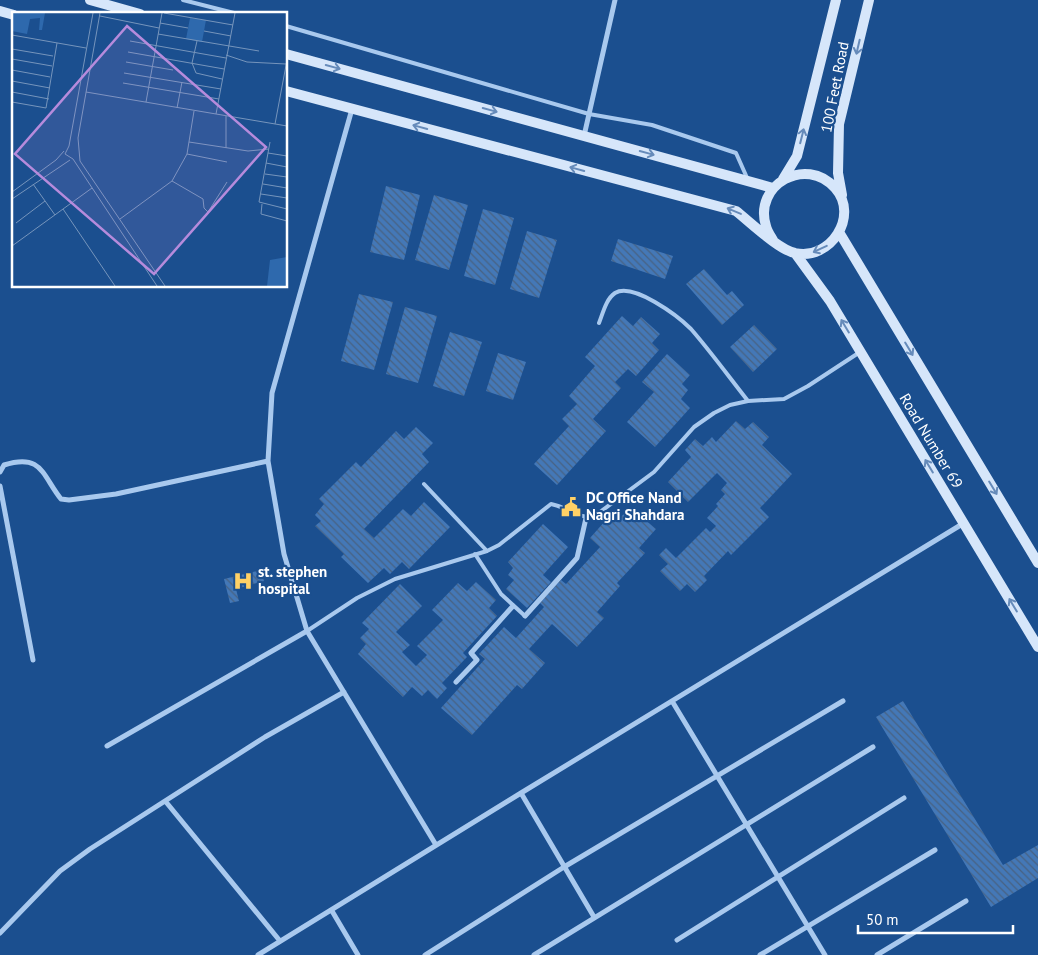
<svg xmlns="http://www.w3.org/2000/svg" width="1038" height="955" viewBox="0 0 1038 955" font-family="'PT Sans',sans-serif">
	<defs>
		<pattern id="building-back-hatch" width="6" height="6" patternUnits="userSpaceOnUse" patternTransform="scale(1.25)"><rect width="6" height="6" fill="#4478b7"/><path d="M-1 5l2 2M0 0l6 6M5-1l2 2" fill="none" stroke="#486282"/></pattern>
	</defs>
	<rect width="100%" height="100%" fill="#1b4f8f"/>
	<path fill="url(#building-back-hatch)" d="M386 186 420 195 404 260 370 252Z
		M434 195 468 205 449 270 415 260Z
		M483 209 514 218 495 285 464 276Z
		M527 231 557 240 539 298 510 289Z
		M618 239 673 256 665 279 611 261Z
		M704 269 727 295 732 291 744 305 722 325 686 284Z
		M359 294 393 302 374 370 341 361Z
		M405 307 437 316 418 383 386 374Z
		M622 316 633 326 641 317 660 334 652 343 659 350 636 376 628 369 615 382 621 388 593 419 606 431 557 485 534 464 569 426 562 419 577 404 569 396 595 366 585 357Z
		M754 325 777 349 753 372 730 347Z
		M450 332 482 342 464 396 433 386Z
		M498 353 526 362 513 400 486 391Z
		M667 354 690 375 682 384 688 390 681 399 690 408 655 447 627 422 654 392 642 382Z
		M736 421 745 429 753 422 769 437 762 445 792 474 760 508 769 517 731 555 728 551 704 576 707 580 695 592 687 584 680 591 660 571 668 564 659 555 666 548 676 558 706 528 710 532 716 526 707 518 718 506 716 504 725 494 721 490 727 483 717 473 688 502 668 482 691 457 685 450 695 439 703 446 712 437 716 442Z
		M416 427 433 443 422 454 429 462 364 529 374 538 403 509 411 516 424 502 450 527 409 569 402 562 390 574 384 568 368 583 341 557 344 554 315 526 321 521 315 515 324 504 319 499 356 462 361 467 396 431 404 439Z
		M630 507 656 529 639 548 645 553 617 583 620 586 597 612 604 618 577 647 552 624 529 649 545 663 522 689 517 685 472 735 441 708 485 659 479 654 504 627 516 638 544 607 540 603 561 580 566 584 600 547 590 538 614 511 621 517Z
		M543 524 568 547 543 575 551 582 527 608 506 589 514 580 508 575 513 568 508 562Z
		M261 570 264 581 236 589 239 601 230 603 224 579Z
		M476 582 496 600 489 608 497 616 463 653 467 657 442 683 447 688 437 699 428 690 422 696 412 687 403 697 358 654 366 644 360 638 369 629 362 623 400 584 422 606 396 632 410 645 402 652 416 666 427 655 417 646 443 620 432 610 458 583 467 591Z
		M903 701 1003 865 1038 845V878L991 907 876 717Z"/>
	<g fill="none" stroke-linecap="round" stroke-linejoin="round">
		<path stroke="#a9c9ee" stroke-width="4" d="M183 0 238 14
			M286 26 589 114 652 125 736 153 748 180
			M599 323C603 313 606 299 615 293 633 282 678 316 691 329 711 352 729 377 748 401
			M424 484 487 551
			M475 554 501 594 525 616
			M307 631 357 598 395 579 487 551 499 545 551 504C569 507 577 521 596 515L654 472 694 427 714 413 730 405 748 401 784 399 808 386 860 352"/>
		<path stroke="#a9c9ee" stroke-width="5" d="M352 109 272 393 268 461 284 554 307 631 436 845
			M584 136 615 0
			M0 472 4 465C42 453 42 475 61 499L69 500 116 494 268 461
			M0 486 33 660
			M525 616 577 558 586 518
			M456 682 477 660 471 653 513 606
			M672 701 825 955
			M107 746 307 631
			M521 793 594 917
			M166 802 280 941
			M332 911 358 955
			M0 933 60 871 90 849 265 737 344 692
			M677 940 904 798
			M258 955 521 793 964 523
			M425 955 564 867 843 701
			M534 955 873 747
			M760 955 935 850
			M877 955 966 901"/>
		<path stroke="#d6e6fa" stroke-width="10" d="M90 0 140 14
			M0 11 14 15
			M286 54 773 188
			M286 91 736 211C750 222 779 250 795 253 830 261 860 216 835 188 806 155 753 185 766 226 767 231 770 235 773 240
			M783 179 797 156 836 0
			M842 195 838 173 839 124 869 0
			M839 232 1038 563
			M795 253 830 301 1038 647"/>
	</g>
	<defs><path id="oneway-shaft" d="M-6 0H5M1.5-3L5.5 0L1.5 3" fill="none" stroke-width="1.6" stroke-linecap="round" stroke-linejoin="round" transform="scale(1.25)"/></defs>
	<g stroke="#668bba">
		<use href="#oneway-shaft" transform="translate(858 47) rotate(103)"/>
		<use href="#oneway-shaft" transform="translate(333 67) rotate(15)"/>
		<use href="#oneway-shaft" transform="translate(490 110) rotate(15)"/>
		<use href="#oneway-shaft" transform="translate(420 127) rotate(-165)"/>
		<use href="#oneway-shaft" transform="translate(802 136) rotate(-76)"/>
		<use href="#oneway-shaft" transform="translate(647 153) rotate(15)"/>
		<use href="#oneway-shaft" transform="translate(577 169) rotate(-165)"/>
		<use href="#oneway-shaft" transform="translate(734 211) rotate(-157)"/>
		<use href="#oneway-shaft" transform="translate(820 249) rotate(155)"/>
		<use href="#oneway-shaft" transform="translate(845 326) rotate(-121)"/>
		<use href="#oneway-shaft" transform="translate(909 349) rotate(59)"/>
		<use href="#oneway-shaft" transform="translate(929 466) rotate(-121)"/>
		<use href="#oneway-shaft" transform="translate(993 488) rotate(59)"/>
		<use href="#oneway-shaft" transform="translate(1013 605) rotate(-121)"/>
	</g>
	<defs>
		<symbol id="civic-bare" viewBox="-9 -9 18 18"><path d="M-.6-6.5H3V-4.5H.6V-3L4-1V1h2V6H-6V1h2V-1L-.6-3ZM-1.2 2.5V6h2.4V2.5Z" fill="#ffd166" stroke="#1b4f8f" stroke-width="2.5" paint-order="stroke"/></symbol>
		<symbol id="hospital-bare" viewBox="-9 -9 18 18"><path d="M-5-5h3v3.5h4V-5h3V5h-3V1.5h-4V5h-3Z" fill="#ffd166" stroke="#1b4f8f" stroke-width="2.5" paint-order="stroke"/></symbol>
	</defs>
	<g fill-rule="evenodd">
		<use href="#civic-bare" x="557" y="493" width="28" height="28"/>
		<use href="#hospital-bare" x="229" y="567" width="28" height="28"/>
	</g>
	<g text-anchor="middle" stroke-width="4.5" stroke-linejoin="round" paint-order="stroke">
		<g font-size="15" fill="#fff" stroke="#1b4f8f">
			<text transform="translate(835 87) rotate(-79)" y="5">100 Feet Road</text>
			<text transform="translate(931 441) rotate(59)" y="5">Road Number 69</text>
		</g>
		<g font-size="15" font-weight="bold" fill="#fff" stroke="#1b4f8f" text-anchor="start">
			<text x="586" y="503">DC Office Nand<tspan x="586" dy="17">Nagri Shahdara</tspan></text>
			<text x="258" y="577">st. stephen<tspan x="258" dy="17">hospital</tspan></text>
		</g>
	</g>
	<g transform="translate(12 12)">
		<rect width="275" height="275" fill="#1b4f8f"/>
		<path d="M0 1H33L30 18H27L28 6 18 7 15 22 0 19Z" fill="#2e69ad"/>
		<path d="M178 6 194 8 190 30 174 27ZM275 245V274H255L258 248Z" fill="#2e69ad"/>
		<path fill="none" stroke="#7695bc" stroke-width="1" d="M81 1 57 134 53 142 61 147 145 274M88 1 66 126 68 149 153 274M152 1 221 13M88 4 147 16M148 11 176 16M192 19 219 24M146 22 247 39M0 23 74 36M118 29 214 46M185 29 180 51 184 61 210 67M0 37 41 44M116 40 212 57M214 43 235 50 274 52M0 47 40 54M114 50 161 58M0 58 38 65M112 61 209 77M0 69 38 76M111 71 207 87M0 80 37 87M74 80 275 114M0 90 34 96 45 31M134 90 150 1M165 96 170 70M204 102 223 1M263 112 275 48M177 130 236 139 257 137M258 130 247 190 275 197M214 136V104M256 141 275 144M175 142 215 150M254 151 275 155M253 162 275 165M160 169 191 187 192 196 196 200 215 170M21 172 43 203M251 172 275 176M0 180 44 148 52 139M249 182 275 186M0 187 58 148M250 192 249 202 275 209M51 197 103 274M108 207 160 169 175 142 182 99M4 211 33 189M0 234 80 176"/>
		<path fill="#b68bdc" fill-opacity="0.15" stroke="#b68bdc" stroke-width="2.5" d="M115 14 254 135 142 262 3 142Z"/>
		<rect width="275" height="275" fill="none" stroke="#fff" stroke-width="2.5"/>
	</g>
	<path d="M858 925v8h155v-8" fill="none" stroke="#ffffff" stroke-width="2.5"/>
	<text x="866" y="925" font-size="15" fill="#ffffff" stroke="#1b4f8f" stroke-width="4" paint-order="stroke">50 m</text>
</svg>
